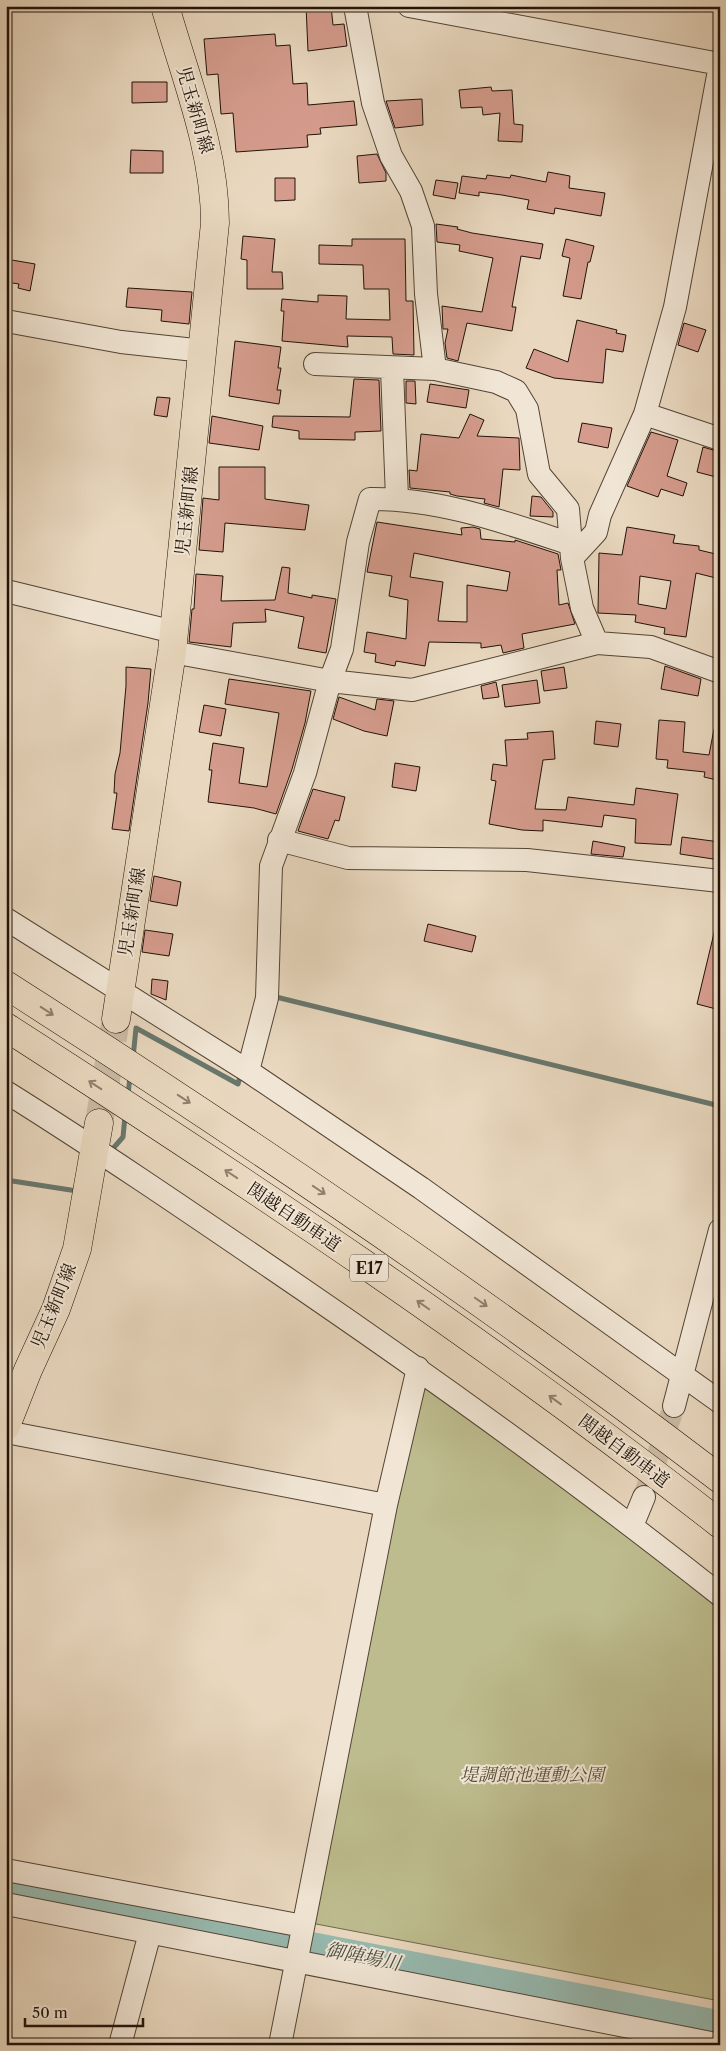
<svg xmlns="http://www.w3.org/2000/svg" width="726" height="2051" viewBox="0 0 726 2051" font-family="'Libre Caslon Text','Noto Serif JP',serif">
	<rect width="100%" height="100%" fill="#e9d8bf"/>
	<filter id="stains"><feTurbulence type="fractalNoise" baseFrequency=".004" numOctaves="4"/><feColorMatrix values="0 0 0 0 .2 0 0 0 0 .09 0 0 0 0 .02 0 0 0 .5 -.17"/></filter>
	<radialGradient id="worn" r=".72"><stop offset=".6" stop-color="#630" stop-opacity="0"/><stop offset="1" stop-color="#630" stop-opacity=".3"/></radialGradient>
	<path fill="#bdbc8e" stroke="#6f674c" d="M422 1378 720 1608V2001L311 1923Z"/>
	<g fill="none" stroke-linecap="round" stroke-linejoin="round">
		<path stroke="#68776d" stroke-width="5" d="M275 999 276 997 720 1106
			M133 1058 136 1028 238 1084 241 1073
			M128 1095 130 1076
			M110 1152 123 1137 125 1116
			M6 1180 77 1191 79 1189"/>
		<path stroke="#97bab0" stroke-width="29" d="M6 1888 720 2025"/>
	</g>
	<path fill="#d59c8d" stroke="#211209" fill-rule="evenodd" d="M306 6H331L333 25 344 24 347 46 308 51Z
		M275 34 276 46 290 45 293 84 307 83 308 105 354 101 357 125 320 128 321 134 307 135 308 147 236 152 233 113 221 114 218 74 207 75 204 39Z
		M132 82H167V102L132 103Z
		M491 87 492 91 512 90 514 124 523 125 522 142 498 141 500 113 483 115 482 107 461 108 459 90Z
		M422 99 423 125 395 128 386 101Z
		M131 150 163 151V173H130Z
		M377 154 386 173V181L359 183 357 156Z
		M548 172 570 176 569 188 605 193 601 216 555 208 554 214 527 209 529 200 502 195 479 192V196L459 193 462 176 486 179 487 175 510 178 511 175 546 182Z
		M275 178H295V200L275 201Z
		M436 180 458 183 455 199 433 195Z
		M436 224 458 227 457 229 472 233 543 244 540 259 521 256 512 307H516L512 331 467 323 458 361 447 358 445 343 448 329H443L442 306 482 312 493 258 459 251 460 245 437 242Z
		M243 236 275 239 272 272H282L283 289H247V260L241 259Z
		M352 239H405L406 301H413L414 355 393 354 392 337 347 336 348 347 282 341 284 311H281L282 299 318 302V295L347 296 346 319 390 320 389 289H364L363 265 319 264V245L352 246Z
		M566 239 594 246 590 262H588L581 299 563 296 570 258 562 256Z
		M6 259 35 264 30 291 18 288 19 284 6 282Z
		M128 288 192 292 189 324 161 321 162 310 126 307Z
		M577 320 617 330 616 333 626 335 623 352 606 349 603 383 554 378 526 368 534 349 568 362Z
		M684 323 706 330 698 352 678 345Z
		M235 341 281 347 278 368H281L277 390H281L279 404 229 396Z
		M354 379 379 380 381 431 355 432V440L299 439V431L272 427 273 416 350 417Z
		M406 381H415L416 404 406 403Z
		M430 384 469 390 466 408 427 402Z
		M157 397 170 398 167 417 154 415Z
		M470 414 484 420 477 436 519 438 520 470 503 469 499 507 484 503 485 499 457 496 450 494V492L410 488 409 470 417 471 421 434 459 438Z
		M212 416 263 426 259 450 209 443Z
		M582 423 612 428 608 448 578 442Z
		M651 432 678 440 667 476 687 483 683 496 661 489 658 497 627 486Z
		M703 447 720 452V478L697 472Z
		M219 467H265V499L309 505 305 530 225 523 223 552 199 550 203 498 219 500Z
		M532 496 541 497 553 512V517L530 516Z
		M377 522 462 535 461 528 473 527 480 529 481 539 515 542V540L558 554 561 570H557L559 605 568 603 575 624 522 634 524 648 503 653 501 645 481 648V643L429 642 425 666 396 661 395 666 375 662 376 654 364 652 367 632 406 639 408 600 389 596 392 576 367 572ZM414 553 510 572 507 591 467 585V622L438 621 443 582 410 577Z
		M627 527 675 535 673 543 699 546V550L720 555V579L696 573 686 637 664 634 665 628 635 622 636 615 598 613 599 553 622 555ZM640 576 671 581 666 609 638 604Z
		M282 567 290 568 288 593 312 598V595L336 599 326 653 298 648 304 617 265 609 266 622 233 623 231 647 189 642 192 609H194L196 574 223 576 221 601 275 600Z
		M665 666 701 679 698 696 661 689Z
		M126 667 151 669 148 703 129 831 112 829 117 793H114L115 774 120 753 126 686Z
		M564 667 567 688 544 691 541 671Z
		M229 679 311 691 305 723 292 769 276 814 254 808 208 802 212 770H209L213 743 244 748 239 783 267 787 279 713 225 704Z
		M537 680 540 703 505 707 502 685Z
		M496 682 499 697 483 699 481 686Z
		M339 697 375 710 377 699 394 701 387 736 364 731 333 719Z
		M204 705 226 709 221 736 199 732Z
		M659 720 685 722 683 752 709 755 714 729 720 730 717 780 704 777 705 772 667 768 668 760 656 759Z
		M596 721 621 724 618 747 594 744Z
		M553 731 555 759 543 760 535 809 566 810 568 797 634 805 636 788 678 794 671 845 635 843 636 819 604 815 602 827 543 820V831L522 830 489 824 496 781 491 780 493 764 507 766 505 740 528 739 527 733Z
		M395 763 420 767 416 791 392 787Z
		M313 789 345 797 339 821 335 820 328 839 298 831Z
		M682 837 720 842V860L680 854Z
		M593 841 625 847 623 857 591 854Z
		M154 876 181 882 177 906 150 901Z
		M428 924 476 936 472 952 424 941Z
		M715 929 720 930V1010L697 1004Z
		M145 930 173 934 169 956 142 952Z
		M152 979 168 981 166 1000 151 994Z"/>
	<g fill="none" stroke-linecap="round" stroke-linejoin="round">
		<path stroke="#cbbaa4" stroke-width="22" stroke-dasharray="22 11" stroke-linecap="butt" d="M644 1497 674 1406"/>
		<path stroke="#cbbaa4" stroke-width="28" stroke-dasharray="28 14" stroke-linecap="butt" d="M99 1123 116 1019"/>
		<defs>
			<path id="minor" d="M355 6 373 103 391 156 411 191 423 226 426 294 435 369
				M409 6 720 64
				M6 321 121 342 204 351
				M315 364 435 369 496 382 516 391 527 409 539 474 568 509 572 558 582 608 597 643
				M392 369 397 498
				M645 414 720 439
				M572 558 596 532 600 515 645 414 675 307 720 65
				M6 591 174 632
				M172 652 330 681 412 690 597 643 651 647 720 672
				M279 840 348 858 527 860 720 881
				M6 919 248 1071 421 1188 720 1402
				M248 1071 267 998 271 866 305 773 330 681 342 649 358 542 370 499C439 498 507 523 571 544
				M6 1092C97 1149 185 1209 273 1269 426 1373 575 1480 720 1595
				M674 1406 720 1230
				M6 1432 386 1505
				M632 1526 644 1497
				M6 1870 303 1926
				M6 1904 711 2043V2045
				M120 2045 150 1933
				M280 2045 386 1505 418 1368"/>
			<path id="major" d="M116 1019 172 652 215 223C215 149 185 77 165 6
				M6 1426 28 1370 56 1309 77 1249 99 1123"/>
			<path id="highway" d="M6 985C250 1141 490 1303 720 1479
				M6 1027C250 1184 492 1345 720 1524"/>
		</defs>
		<use href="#minor" stroke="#534436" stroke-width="24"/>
		<use href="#major" stroke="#211209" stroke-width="29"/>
		<use href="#highway" stroke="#211209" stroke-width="29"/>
		<use href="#minor" stroke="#f1e6d5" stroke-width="22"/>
		<use href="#major" stroke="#e9d8bf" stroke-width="28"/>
		<use href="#highway" stroke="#e9d8bf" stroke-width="28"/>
	</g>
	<defs><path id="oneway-shaft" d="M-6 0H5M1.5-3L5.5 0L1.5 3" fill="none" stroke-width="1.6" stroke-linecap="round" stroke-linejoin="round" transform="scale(1.25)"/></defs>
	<g stroke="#8f7f6d">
		<use href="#oneway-shaft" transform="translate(47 1011) rotate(33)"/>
		<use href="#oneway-shaft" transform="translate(95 1085) rotate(-147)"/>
		<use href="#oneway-shaft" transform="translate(184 1099) rotate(33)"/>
		<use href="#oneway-shaft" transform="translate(231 1174) rotate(-146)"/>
		<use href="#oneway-shaft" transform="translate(319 1190) rotate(34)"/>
		<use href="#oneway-shaft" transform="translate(481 1302) rotate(35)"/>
		<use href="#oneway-shaft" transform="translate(423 1305) rotate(-145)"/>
		<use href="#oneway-shaft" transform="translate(555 1400) rotate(-144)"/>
	</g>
	<g text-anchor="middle" stroke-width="4" stroke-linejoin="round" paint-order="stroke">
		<rect fill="#f1e6d5" stroke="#5f5246" stroke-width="1" x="350" y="1254.5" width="38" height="27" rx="4"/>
		<g font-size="16" font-weight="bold" fill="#211209">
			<text x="369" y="1274">E17</text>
		</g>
		<g font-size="18" fill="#211209" stroke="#f1e6d5">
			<text transform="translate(195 110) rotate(74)" y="6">児玉新町線</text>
			<text transform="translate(187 511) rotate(-84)" y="6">児玉新町線</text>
			<text transform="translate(132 912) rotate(-81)" y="6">児玉新町線</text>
			<text transform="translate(294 1217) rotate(34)" y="6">関越自動車道</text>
			<text transform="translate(54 1306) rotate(-68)" y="6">児玉新町線</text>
			<text transform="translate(624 1451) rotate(37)" y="6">関越自動車道</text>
		</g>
		<g font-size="18" font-style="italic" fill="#584e38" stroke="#f1e6d5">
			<text x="532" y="1781">堤調節池運動公園</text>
		</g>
		<g font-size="19" font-style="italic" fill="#4a4d43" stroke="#f1e6d5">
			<text transform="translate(363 1956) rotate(11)" y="7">御陣場川</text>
		</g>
	</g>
	<rect width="726" height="2051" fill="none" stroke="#e9d8bf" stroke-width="25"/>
	<rect x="8" y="8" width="711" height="2036" fill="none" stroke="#211209" stroke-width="2.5"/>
	<rect x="12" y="12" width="701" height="2026" fill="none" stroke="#211209"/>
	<path d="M25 2018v8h118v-8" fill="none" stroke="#211209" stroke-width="2.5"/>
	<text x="32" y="2018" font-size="15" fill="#211209" stroke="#f1e6d5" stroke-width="4" paint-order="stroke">50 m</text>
	<rect width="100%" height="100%" filter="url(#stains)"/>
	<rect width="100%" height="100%" fill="url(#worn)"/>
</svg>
